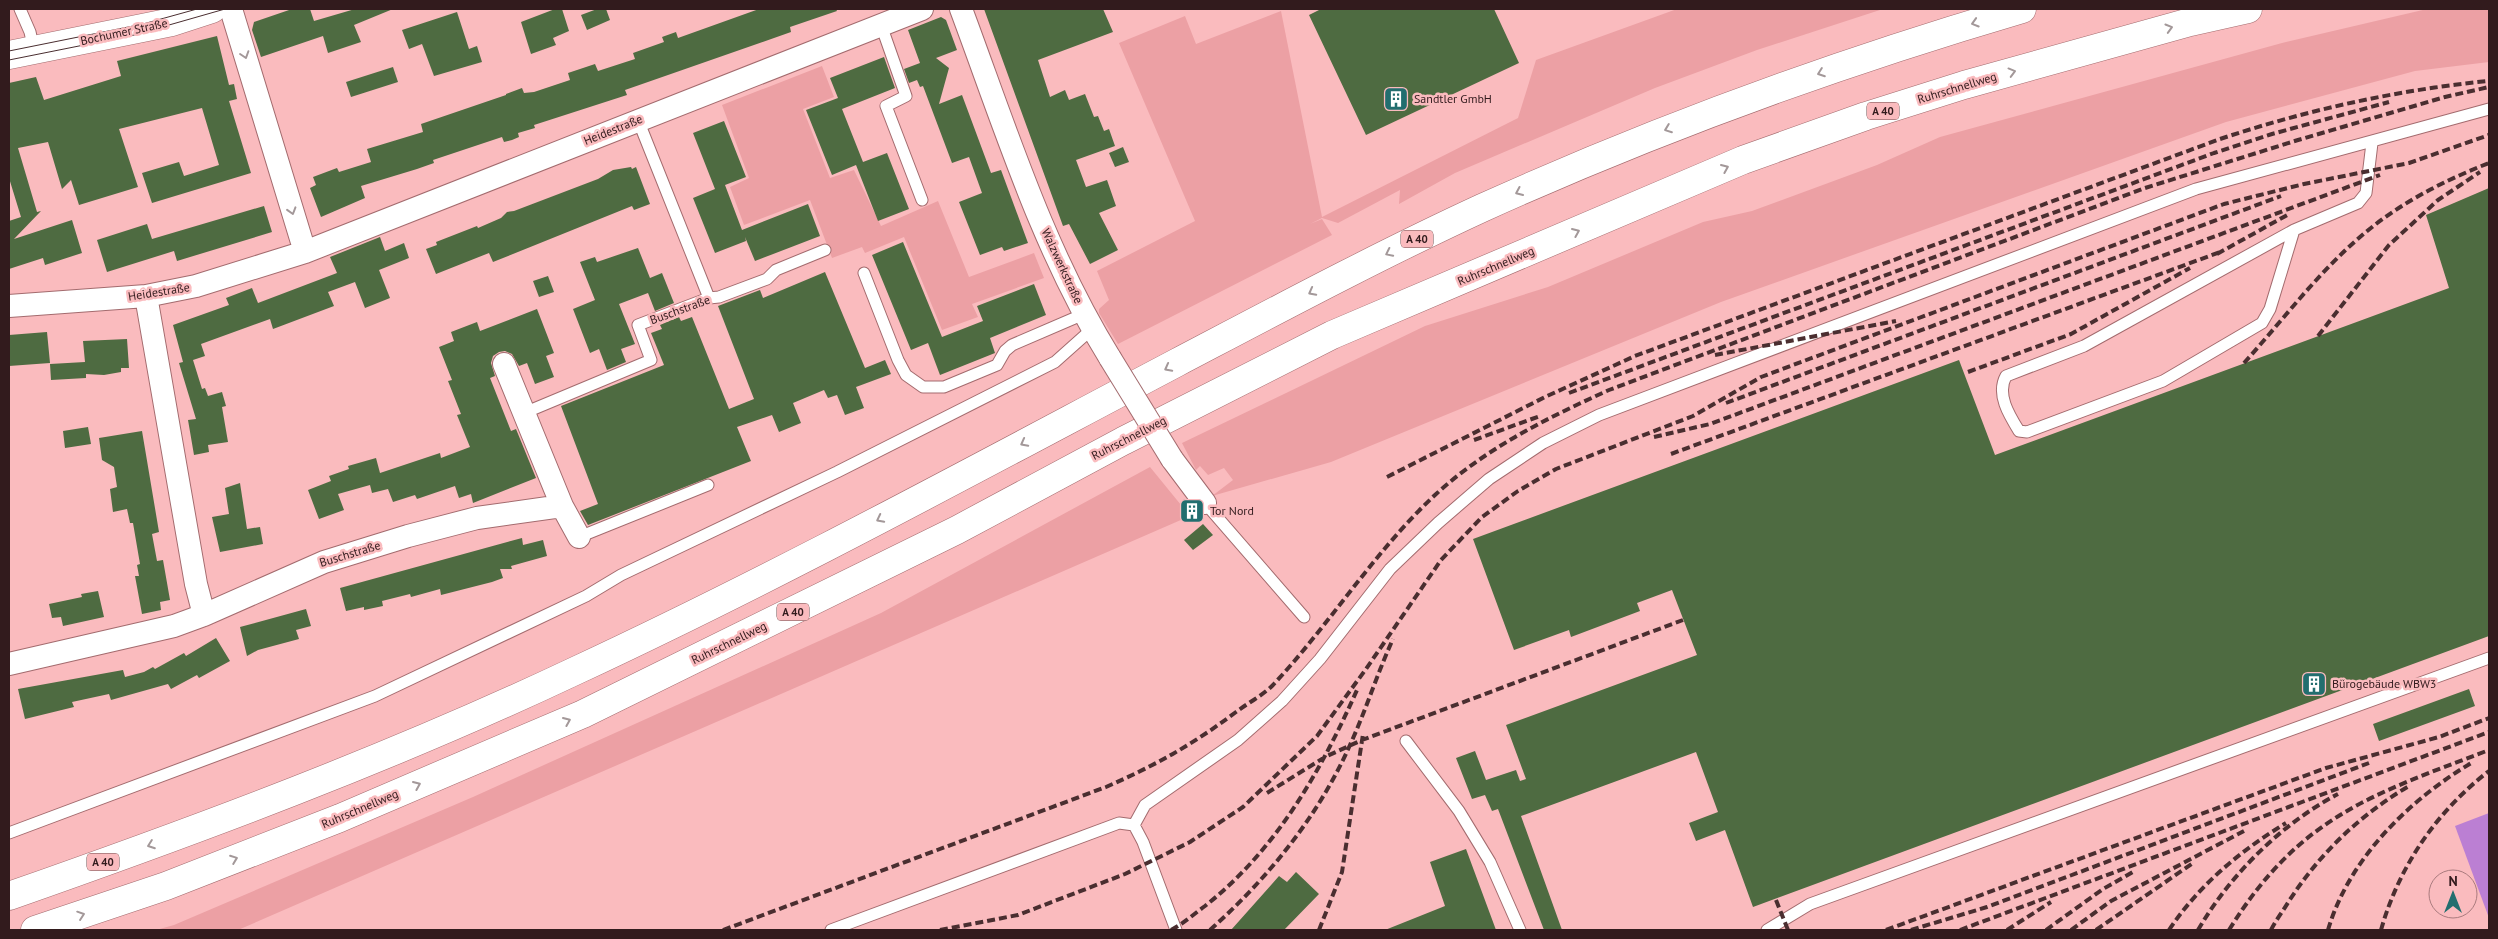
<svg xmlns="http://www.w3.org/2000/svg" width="2498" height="939" viewBox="0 0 2498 939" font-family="'PT Sans',sans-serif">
	<rect width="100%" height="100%" fill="#fabbbe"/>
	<path fill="#eca0a4" d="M1677 9H1883L1757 50 1655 88 1455 173 1399 204 1400 190 1338 223 1322 218 1310 224 1322 219 1332 235 1118 344 1099 313V309L1109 300 1097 271 1195 221 1119 43 1185 16 1196 44 1281 11 1322 217 1518 118 1536 60Z
		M2427 9H2489V62L2415 71 2226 122 1721 302 1331 462 1212 496 1233 480 1224 468 1208 475 1200 466 1196 470 1182 443 1425 326 1548 287 1703 222 1752 211 1877 165 1940 137 2282 43Z
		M822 66 834 97 803 109 830 178 854 170 881 226 938 201 969 277 1034 253 1044 278 972 304 978 317 942 330 904 237 865 253 862 247 832 258 810 200 744 225 730 187 749 178 722 105Z
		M1150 467 1190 516 238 930H156L174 925 473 797 881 613Z"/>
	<path fill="#bb7fd3" d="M2489 813V918L2455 826Z"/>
	<path fill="#4e6b41" d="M292 9H310L314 21 355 9H393L354 25 361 42 328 53 323 36 261 57 252 30 254 22Z
		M555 9H562L569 31 553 38 556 45 531 54 521 22Z
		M597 9H606L610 20 587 30 581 15Z
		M759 9H836L837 11 790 27 791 32 625 90 627 95 534 125 535 128 518 133 519 137 512 140 504 142 502 137 433 160 434 163 417 169 361 186 365 198 321 217 310 188 316 185 313 177 337 168 339 172 371 162 367 149 423 132 421 124 506 95V94L522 88 524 93 534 92 570 80 568 73 595 64 598 71 635 59 633 53 664 42 662 37 676 32 678 38Z
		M984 9H1103L1113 32 1038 60 1050 97 1065 90 1069 100 1085 94 1094 117 1098 116 1104 131 1109 129 1115 146 1076 160 1086 187 1107 180 1116 206 1099 213 1118 250 1090 264 1069 224 1063 226Z
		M1321 9H1494L1519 63 1366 135 1309 15Z
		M457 12 469 49 477 46 482 62 434 76 422 44 409 49 402 30Z
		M941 17 946 20 957 50 936 58 949 68 939 104 962 95 991 173 1001 170 1028 243 1004 251 1002 247 980 255 959 202 982 193 969 157 952 163 923 86 920 87 917 80 909 83 904 69 920 63 908 30Z
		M217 36 229 85 234 84 237 99 229 101 251 173 152 203 142 173 179 162 184 176 219 165 202 108 119 129 138 187 79 205 71 180 62 189 48 142 18 148 37 212 41 211 14 239 72 220 82 253 45 265 43 258 9 269V221L21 217 9 178V83L36 77 44 100 121 76 117 61Z
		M884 57 895 88 842 109 863 162 887 153 909 209 878 221 856 165 832 175 806 110 838 98 830 78Z
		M393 67 398 82 351 97 346 82Z
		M724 121 746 177 725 185 742 230 808 204 820 236 755 261 745 237 746 241 715 253 693 198 715 189 693 133Z
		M1123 147 1129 162 1115 167 1109 153Z
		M631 167 632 169 636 167 650 204 634 210 632 206 493 262 489 253 436 274 426 249 437 245 436 242 477 226 478 228 501 218 507 212 514 211 598 179 613 170Z
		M2489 188V636L1753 907 1725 830 1696 841 1689 823 1718 812 1696 752 1521 816 1562 930H1544L1498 809 1492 811 1485 795 1472 799 1456 758 1475 751 1486 780 1516 770 1520 781 1526 779 1506 725 1697 655 1672 590 1637 603 1640 611 1571 637 1569 630 1514 650 1473 539 1959 360 1995 455 2449 288 2426 215Z
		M264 206 272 232 177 261 174 251 107 272 97 240 147 224 152 239Z
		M380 237 385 251 404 243 409 258 379 270 390 298 365 308 355 282 328 292 334 306 273 329 270 319 201 344 205 356 193 360 202 389 205 388 208 396 222 392 226 406 222 407 228 442 208 445 209 452 194 455 188 420 196 419 179 363 183 362 173 325 229 305 226 298 252 288 258 303 337 273 330 257Z
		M903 242 942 337 983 321 977 306 1034 284 1046 315 990 338 995 353 940 375 928 343 911 350 872 255Z
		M638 248 650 278 662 273 674 303 655 311 648 293 619 304 635 344 621 349 626 362 607 370 599 349 590 353 573 309 595 300 580 262 595 257 597 262Z
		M825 272 865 368 885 360 891 374 856 387 864 408 845 415 837 395 828 398 824 390 793 403 801 423 779 432 772 415 737 427 751 461 588 525 580 511 598 504 561 406 664 365 651 333 662 329 660 325 679 317 681 321 692 317 729 409 754 399 718 306 760 290 763 298Z
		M548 276 554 292 539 297 533 281Z
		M537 309 554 353 546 356 554 377 535 384 527 363 519 366 512 354 505 351 499 352 493 356 491 363 495 376 490 378 511 431 516 429 536 478 473 503 471 494 459 498 455 486 417 499 415 495 393 502 388 489 372 493 370 485 338 494 344 510 319 519 308 490 331 481 329 476 349 469 348 466 376 458 380 473 440 453 441 458 470 447 457 415 461 414 448 381 452 380 439 347 454 341 451 332 477 322 480 331Z
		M47 332 50 363 9 366V335Z
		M127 339 129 368H121V372L104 375 86 374V378L51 380 50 364 85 362 83 341Z
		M88 427 91 444 65 448 63 431Z
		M142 431 159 532 152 534 157 561 163 560 170 600 160 602 161 610 142 614 135 576H139L137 565 140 564 133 523H130L127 509 113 512 110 489 117 487 114 467 102 460 99 438Z
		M240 483 247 529 260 527 263 544 220 552 212 517 229 514 225 488Z
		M1203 524 1213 535 1193 550 1184 540Z
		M522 538 523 545 543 540 547 556 511 566 512 569H500L503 578 492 582 441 595 440 589 411 597 410 594 382 601 383 606 364 610V607L346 611 340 588Z
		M98 591 104 617 63 626 61 617 52 618 49 604 82 597 81 594Z
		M306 609 311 626 296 630 299 639 258 650 247 656 240 627Z
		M216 638 230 661 199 678 197 675 171 689 168 684 111 700 109 694 72 702 74 707 25 719 18 689 123 670 125 677 144 672 153 667 155 669 184 653 186 656Z
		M2469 689 2475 706 2379 741 2373 724Z
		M1466 849 1496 930H1385L1445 906 1430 862Z
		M1296 872 1319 894 1284 930H1231L1279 876 1287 882Z"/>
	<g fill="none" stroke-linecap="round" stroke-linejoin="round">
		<defs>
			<path id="lane" d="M20 9 30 32 34 50
				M881 25 906 96 886 106 922 200
				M638 120 709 298
				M2294 230 2270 309 2262 323 2163 381 2027 432 2019 431C2009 415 1996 394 2006 376L2084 346 2294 230 2358 203 2366 193 2372 143
				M864 273 898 360 906 375 923 387H944L997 365 1005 351 1012 345 1084 314
				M524 413 651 360 638 325 709 298 719 297 767 279 776 270 825 250
				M1205 503 1304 617
				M579 537 708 485
				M1406 741 1459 811 1490 862 1520 930
				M1134 825 1145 805 1238 740 1282 701 1320 659 1390 569 1438 523 1489 479 1543 443 1599 415 2196 189 2489 109
				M9 833 375 696 586 596 621 575 837 472 1055 362 1092 329
				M831 930 1119 823 1134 825 1143 842 1176 930
				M1767 930 1810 904 2489 658"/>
			<path id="street" d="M231 9 305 252
				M961 9C1005 127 1043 250 1110 358
				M146 296 196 584 204 615
				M9 306 146 296 196 286 305 252 922 9
				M504 364 562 506 579 537
				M1172 459 1205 503
				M9 664 174 626 204 615 324 562 408 536 477 518 562 506"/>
			<path id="secondary" d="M9 55 172 22 212 9"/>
			<path id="highway" d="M9 896C200 829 391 758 575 671 779 576 977 468 1176 363 1277 310 1378 256 1482 208 1657 129 1838 63 2022 9
				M35 930 166 886 340 818 583 714 957 530 1123 441 1332 335 1743 160 1866 116 1964 85 2190 22 2248 9"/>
		</defs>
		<use href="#lane" stroke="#a36b6e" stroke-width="13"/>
		<use href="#street" stroke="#a36b6e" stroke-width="24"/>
		<use href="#secondary" stroke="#a36b6e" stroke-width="29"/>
		<use href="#highway" stroke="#a36b6e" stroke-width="29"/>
		<use href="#lane" stroke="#fff" stroke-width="11"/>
		<use href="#street" stroke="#fff" stroke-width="22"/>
		<use href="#secondary" stroke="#fff" stroke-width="28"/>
		<use href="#highway" stroke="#fff" stroke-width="28"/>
		<path stroke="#4a2e30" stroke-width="1" d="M9 51 143 24 197 9
			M9 60 134 35 225 9"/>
		<path stroke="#4a2e30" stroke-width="4" stroke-dasharray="8 4" stroke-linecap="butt" d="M2217 254 2289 214
			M2318 336 2389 245 2438 200 2480 172
			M1715 355 1896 321
			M2244 363C2282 321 2317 274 2360 237 2398 204 2443 181 2489 163
			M1968 372 2071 334 2190 268
			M1569 393 2214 153 2272 134 2389 102
			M1726 403 2281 196
			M1654 437 1710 424 2380 175
			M1474 440 1540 416
			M1671 454 2223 251
			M1387 477 1545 397 1635 356 2220 139C2307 110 2397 90 2488 81
			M1267 793 1325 757 1362 740 1683 620
			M1776 900 1788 930
			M723 930 1106 787C1156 765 1192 745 1236 712 1248 703 1263 695 1273 685 1330 624 1374 552 1435 495 1486 448 1547 418 1609 390L2145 188 2298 140 2445 97 2489 87
			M940 930 1018 915 1125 874 1190 842 1243 807 1317 736 1366 669 1441 560 1482 517 1518 491 1556 469 1693 416 1761 377 2224 204 2304 184 2409 163 2489 135
			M1171 930C1183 924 1194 914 1205 906 1276 850 1321 771 1357 690
			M1210 930C1268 878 1318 817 1350 745 1366 710 1377 674 1393 639
			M1319 930 1342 872 1363 734
			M1886 930 2326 768 2439 737 2489 718
			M1911 930 1987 907 2369 763
			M1960 930 2489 732
			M2007 930 2051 902
			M2046 930 2103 889 2133 872
			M2071 930 2111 901 2244 831
			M2096 930 2193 863
			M2169 930C2199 885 2240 851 2286 823
			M2198 930C2230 875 2281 824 2338 794
			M2229 930C2299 817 2371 795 2489 750
			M2271 930C2276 920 2283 911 2289 901 2320 853 2360 815 2409 786
			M2328 930C2349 858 2410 799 2473 762
			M2381 930C2399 866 2437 811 2489 771"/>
		<defs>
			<path id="street-bridge" d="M1110 358 1172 459"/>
		</defs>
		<use href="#street-bridge" stroke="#a36b6e" stroke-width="24" stroke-linecap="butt"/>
		<use href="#street-bridge" stroke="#fff" stroke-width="22"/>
	</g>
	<defs><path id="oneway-chevron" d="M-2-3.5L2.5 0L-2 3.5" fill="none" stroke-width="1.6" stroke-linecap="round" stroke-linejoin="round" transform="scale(1.25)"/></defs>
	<g stroke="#a39899">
		<use href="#oneway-chevron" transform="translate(1975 23) rotate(163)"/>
		<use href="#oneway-chevron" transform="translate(2169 28) rotate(-16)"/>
		<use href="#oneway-chevron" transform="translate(245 55) rotate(72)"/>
		<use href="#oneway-chevron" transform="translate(2012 72) rotate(-15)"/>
		<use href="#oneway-chevron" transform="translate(1821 73) rotate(160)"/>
		<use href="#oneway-chevron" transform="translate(1668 129) rotate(159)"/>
		<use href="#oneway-chevron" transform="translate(1725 168) rotate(-23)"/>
		<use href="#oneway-chevron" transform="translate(1519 192) rotate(156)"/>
		<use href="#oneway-chevron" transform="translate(292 211) rotate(73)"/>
		<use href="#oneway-chevron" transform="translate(1576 232) rotate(-23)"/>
		<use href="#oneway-chevron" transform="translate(1389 253) rotate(154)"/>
		<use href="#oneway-chevron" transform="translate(1312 292) rotate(152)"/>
		<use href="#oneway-chevron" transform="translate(1168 368) rotate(152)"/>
		<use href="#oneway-chevron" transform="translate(1024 443) rotate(152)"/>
		<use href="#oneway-chevron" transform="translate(880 519) rotate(153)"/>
		<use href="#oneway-chevron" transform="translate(567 721) rotate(-23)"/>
		<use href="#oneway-chevron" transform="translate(417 785) rotate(-23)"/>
		<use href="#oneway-chevron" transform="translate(151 845) rotate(160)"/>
		<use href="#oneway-chevron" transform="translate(234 859) rotate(-21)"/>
		<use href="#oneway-chevron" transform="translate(81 915) rotate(-19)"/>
	</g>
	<defs>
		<symbol id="building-square" viewBox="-11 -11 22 22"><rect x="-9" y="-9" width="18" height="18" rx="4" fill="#226e6f" stroke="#fabbbe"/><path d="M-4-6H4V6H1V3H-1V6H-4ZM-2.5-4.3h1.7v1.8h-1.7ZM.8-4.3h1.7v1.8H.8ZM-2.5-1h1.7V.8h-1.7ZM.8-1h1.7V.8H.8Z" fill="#fff"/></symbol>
	</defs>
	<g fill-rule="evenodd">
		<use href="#building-square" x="1382" y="85" width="28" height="28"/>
		<use href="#building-square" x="1178" y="497" width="28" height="28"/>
		<use href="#building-square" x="2300" y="670" width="28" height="28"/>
	</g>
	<g text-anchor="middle" stroke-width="5" stroke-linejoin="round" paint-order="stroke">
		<g fill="#fabbbe" stroke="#6e4b4d" stroke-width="1">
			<rect x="1867" y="102.5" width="32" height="17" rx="4"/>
			<rect x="1401" y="230.5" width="32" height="17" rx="4"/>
			<rect x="777" y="603.5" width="32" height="17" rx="4"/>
			<rect x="87" y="853.5" width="32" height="17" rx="4"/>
		</g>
		<g font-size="11" font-weight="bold" fill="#321b1d">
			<text x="1883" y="115">A 40</text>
			<text x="1417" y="243">A 40</text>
			<text x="793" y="616">A 40</text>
			<text x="103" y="866">A 40</text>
		</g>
		<g font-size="12" fill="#321b1d" stroke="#fabbbe">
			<text transform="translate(124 32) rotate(-12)" y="4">Bochumer Straße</text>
			<text transform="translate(1957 88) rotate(-17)" y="4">Ruhrschnellweg</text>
			<text transform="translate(613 130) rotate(-22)" y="4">Heidestraße</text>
			<text transform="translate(1062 266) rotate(65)" y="4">Walzwerkstraße</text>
			<text transform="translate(1496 266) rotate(-23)" y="4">Ruhrschnellweg</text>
			<text transform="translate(159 292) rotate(-9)" y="4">Heidestraße</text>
			<text transform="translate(680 310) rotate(-20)" y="4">Buschstraße</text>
			<text transform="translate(1129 438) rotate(-27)" y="4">Ruhrschnellweg</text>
			<text transform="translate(350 554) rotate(-17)" y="4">Buschstraße</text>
			<text transform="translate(729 643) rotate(-26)" y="4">Ruhrschnellweg</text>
			<text transform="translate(360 809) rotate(-23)" y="4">Ruhrschnellweg</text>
		</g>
		<g font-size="12" fill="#321b1d" stroke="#fabbbe" text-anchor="start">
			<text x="1414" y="103">Sandtler GmbH</text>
			<text x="1210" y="515">Tor Nord</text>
			<text x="2332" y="688">Bürogebäude WBW3</text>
		</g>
	</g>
	<rect width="2498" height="939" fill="none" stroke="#321b1d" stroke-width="20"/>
	<g transform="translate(2453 894)"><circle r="24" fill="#fabbbe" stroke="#aa7b7e"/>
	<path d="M0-4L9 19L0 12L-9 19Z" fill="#226e6f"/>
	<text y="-8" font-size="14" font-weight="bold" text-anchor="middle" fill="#321b1d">N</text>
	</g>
</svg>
